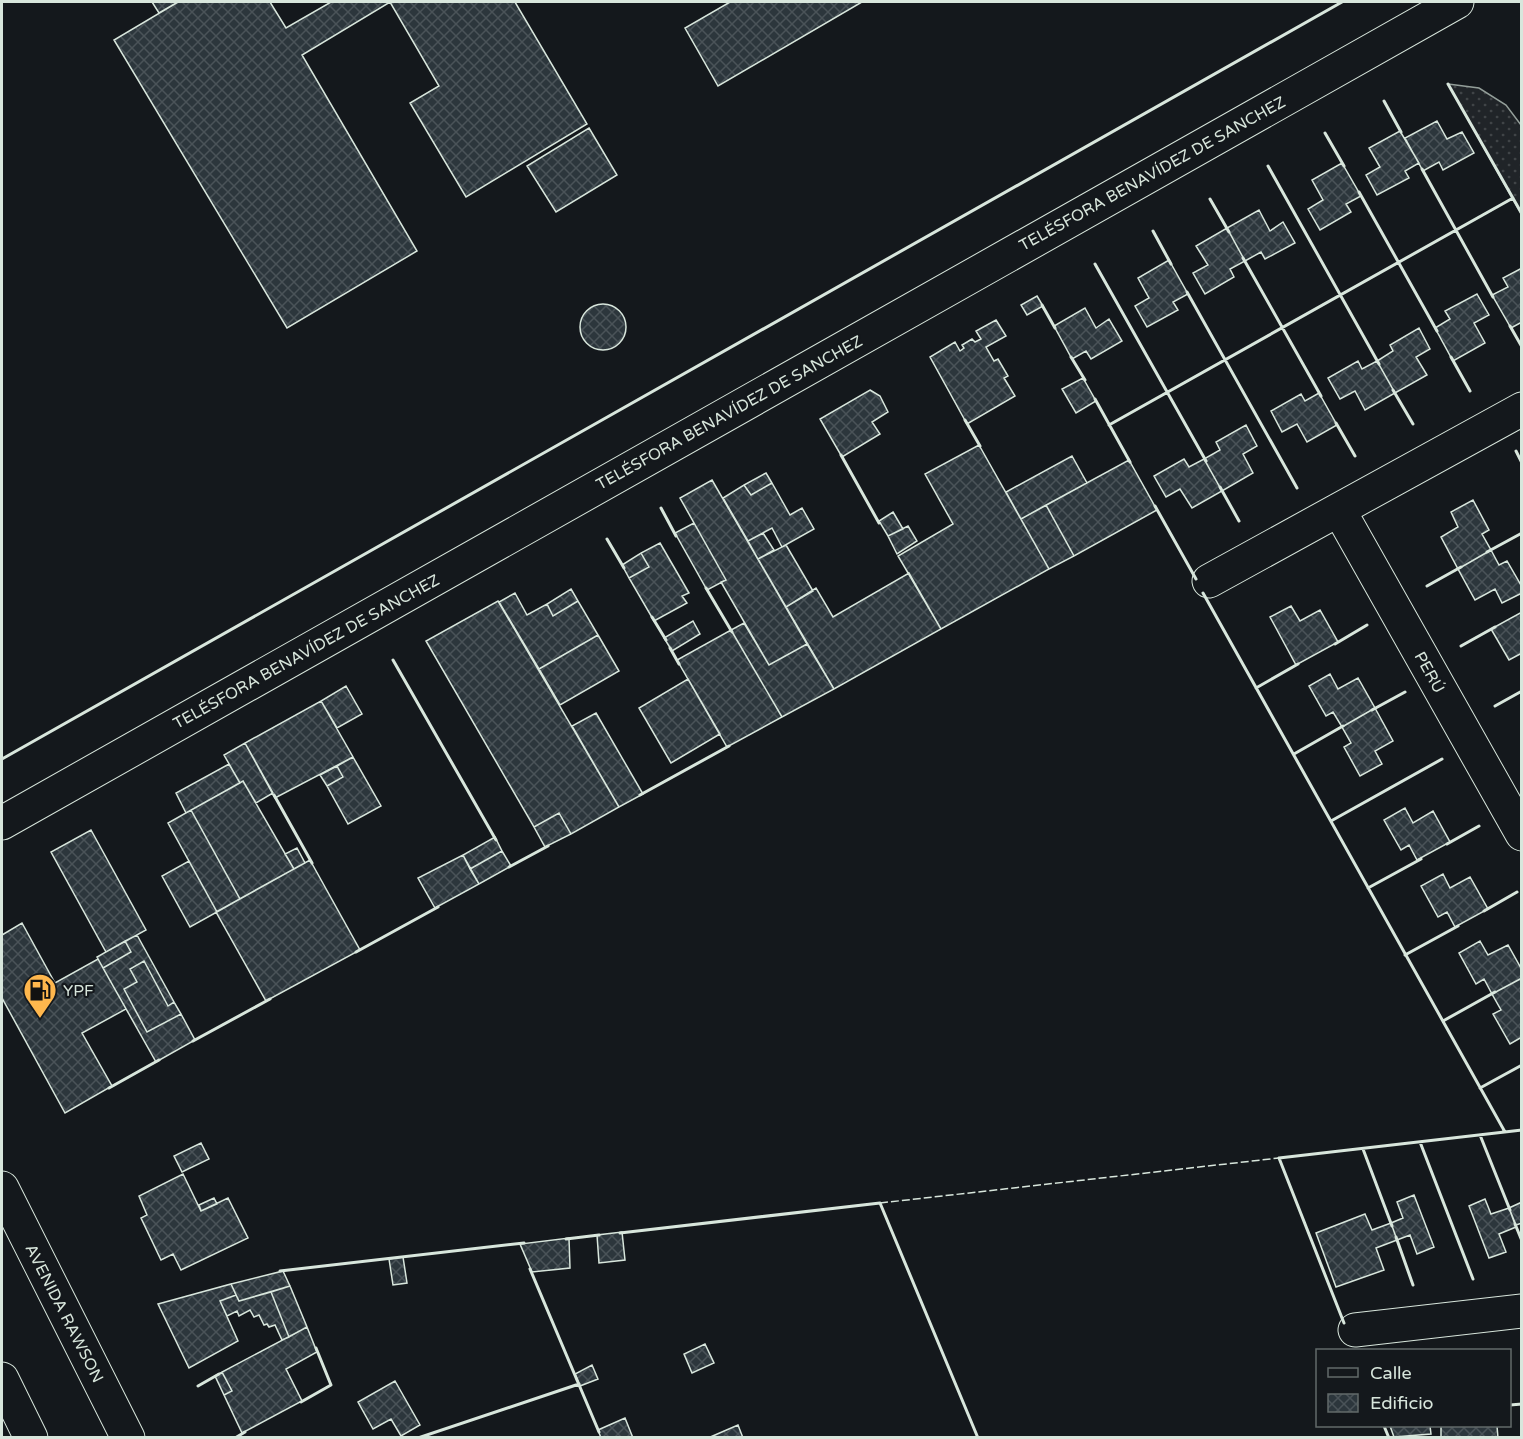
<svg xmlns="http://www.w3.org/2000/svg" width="1523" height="1439" viewBox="0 0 1523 1439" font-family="'Varela Round',sans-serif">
	<defs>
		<pattern id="grass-dots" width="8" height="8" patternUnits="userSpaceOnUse" patternTransform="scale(1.5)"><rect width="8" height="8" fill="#202428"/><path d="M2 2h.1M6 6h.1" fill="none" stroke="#404447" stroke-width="1.8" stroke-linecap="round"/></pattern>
		<pattern id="building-cross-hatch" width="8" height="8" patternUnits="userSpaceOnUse" patternTransform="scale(1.5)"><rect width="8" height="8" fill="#2c363c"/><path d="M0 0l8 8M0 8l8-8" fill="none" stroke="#4a5358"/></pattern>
	</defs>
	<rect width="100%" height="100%" fill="#14181c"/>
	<path fill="url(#grass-dots)" stroke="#939e99" stroke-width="1.5" d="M1448 84 1479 88 1506 105 1521 125V214Z"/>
	<path fill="url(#building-cross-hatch)" stroke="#d8e6dc" stroke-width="1.5" d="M152 2H178L159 13Z
		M178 2H270L286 28 331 2H515L587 124 466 197 410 103 439 86 390 2 302 55 417 251 287 328 114 40Z
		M730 2H862L718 86 685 28Z
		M1437 121 1447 139 1462 132 1474 153 1443 170 1439 162 1423 171 1405 138Z
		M589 128 617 175 556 212 527 166Z
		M1400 131 1419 163 1405 171 1409 178 1377 195 1366 175 1380 167 1369 148Z
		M1342 163 1361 196 1346 204 1351 212 1320 230 1308 209 1323 200 1312 180Z
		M1259 210 1270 231 1283 222 1295 243 1265 259 1261 252 1245 261 1227 228Z
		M1227 228 1245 261 1230 269 1234 277 1205 294 1193 273 1208 265 1196 246Z
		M1169 260 1188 294 1173 302 1178 310 1147 327 1135 306 1149 298 1138 278Z
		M1522 268V322L1511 328 1492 295 1508 287 1503 278Z
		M1477 294 1489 315 1474 323 1485 343 1453 361 1435 328 1450 319 1445 311Z
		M1037 296 1043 306 1027 315 1021 305Z
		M580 327a23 23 0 1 1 46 0a23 23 0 1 1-46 0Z
		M1085 308 1096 328 1109 319 1122 341 1091 359 1086 351 1072 359 1054 326Z
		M996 320 1006 336 986 347 994 361 998 359 1008 376 1004 378 1015 396 967 424 930 357 955 342 960 351 964 348 962 345 972 339 975 342 981 339 976 331Z
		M1419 328 1430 349 1416 357 1427 375 1395 393 1377 361 1393 351 1390 345Z
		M1358 361 1362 369 1377 361 1395 393 1365 410 1355 391 1340 399 1328 378Z
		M1083 378 1096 401 1076 413 1062 389Z
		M870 390 880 396 888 412 872 422 880 434 842 457 820 419Z
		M1319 393 1337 425 1307 442 1297 424 1282 432 1271 411 1301 394 1305 401Z
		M1246 425 1257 446 1243 454 1253 473 1222 491 1204 459 1220 450 1216 442Z
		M979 445 1049 569 941 629 898 556 953 524 925 474Z
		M1072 456 1087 483 1021 519 1006 492Z
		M1184 459 1189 467 1204 459 1222 491 1192 508 1180 489 1166 497 1154 476Z
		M1129 460 1157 510 1074 556 1046 505Z
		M766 473 772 483 751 495 744 485Z
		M712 480 807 644 769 665 721 582 726 580 680 498Z
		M772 483 790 515 802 508 814 529 782 547 772 528 748 541 723 498 744 485 751 495Z
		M1473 500 1489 530 1482 534 1491 550 1458 569 1441 537 1458 527 1451 512Z
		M1046 505 1074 556 1049 569 1021 519Z
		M893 512 903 529 888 536 879 521Z
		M694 523 726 580 707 590 675 533Z
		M908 526 917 541 897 554 888 536Z
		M763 533 774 550 758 559 748 541Z
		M660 543 689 593 682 596 687 603 654 621 629 578 649 567 641 553Z
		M786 545 813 591 786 607 758 559Z
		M1491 550 1499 565 1507 561 1522 587V593L1502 603 1495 589 1475 600 1458 569Z
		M641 553 649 567 629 578 622 565Z
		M909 573 941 629 834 689 786 607 816 588 833 617Z
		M571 589 578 601 553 616 547 604Z
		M515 593 527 615 547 604 553 616 578 601 598 635 539 669 499 602Z
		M498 601 619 807 571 834 559 813 534 827 426 641Z
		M1291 606 1300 621 1320 610 1338 642 1296 665 1270 617Z
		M1522 612V653L1509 660 1491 629Z
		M693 621 700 634 672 651 664 638Z
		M744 623 769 665 807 644 834 689 782 717 731 630Z
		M731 630 782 717 727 747 677 660Z
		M598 635 619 671 560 705 539 669Z
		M1330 674 1338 689 1358 678 1375 708 1342 727 1333 712 1326 716 1309 686Z
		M688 679 720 734 671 763 639 708Z
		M346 686 362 714 337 728 321 701Z
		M321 701 353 757 275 798 245 743Z
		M1375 708 1393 741 1375 751 1382 764 1360 776 1344 747 1351 743 1342 727Z
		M596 713 643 794 619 807 572 726Z
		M245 743 273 793 256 803 243 781 240 783 224 755Z
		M353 757 381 806 348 824 327 786 343 777 337 766Z
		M229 764 240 783 186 813 176 793Z
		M337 766 343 777 327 786 320 775Z
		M243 781 294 869 240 899 191 810Z
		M1405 808 1413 823 1433 811 1450 842 1417 860 1409 845 1401 850 1384 820Z
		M191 810 240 899 217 912 168 823Z
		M559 813 571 834 545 847 534 827Z
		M91 830 146 930 106 952 51 852Z
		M495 837 502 851 470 869 463 855Z
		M297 848 305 863 294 869 285 854Z
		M502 851 511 866 479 884 470 869Z
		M463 855 479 884 435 908 418 878Z
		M310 860 360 950 266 1001 216 912Z
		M189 861 217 912 190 927 162 876Z
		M1443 874 1450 888 1470 877 1488 909 1455 927 1447 912 1438 917 1421 886Z
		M22 923 55 983 98 959 126 1009 82 1033 112 1086 65 1113 2 998V935Z
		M137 935 174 1002 168 1006 144 961 130 969 137 982 124 989 147 1032 181 1014 195 1040 156 1062 103 968 131 952 125 941Z
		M125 941 131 952 103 968 97 957Z
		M1480 941 1488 955 1508 945 1522 970V978L1492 994 1484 979 1476 984 1459 953Z
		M144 961 168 1006 174 1002 181 1014 147 1032 124 989 137 982 130 969Z
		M1522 978V1037L1510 1044 1493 1014 1501 1010 1492 994Z
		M201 1143 209 1159 182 1172 174 1156Z
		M183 1174 201 1211 228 1198 248 1238 181 1270 173 1254 161 1260 141 1218 147 1215 139 1196Z
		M1414 1195 1434 1247 1417 1254 1410 1235 1397 1240 1391 1223 1403 1218 1397 1202Z
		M214 1198 217 1204 201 1211 199 1205Z
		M1485 1199 1491 1214 1509 1208 1516 1227 1499 1234 1506 1252 1489 1258 1469 1206Z
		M1522 1202V1223L1516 1225 1509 1208Z
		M1365 1214 1372 1230 1391 1223 1397 1240 1376 1248 1384 1270 1336 1287 1316 1233Z
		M622 1232 625 1260 599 1263 597 1235Z
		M569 1238 570 1268 532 1272 520 1244Z
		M403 1257 407 1283 393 1285 389 1259Z
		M283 1271 290 1286 239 1301 231 1284Z
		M231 1284 236 1295 220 1301 238 1341 189 1368 158 1304Z
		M290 1286 307 1327 289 1337 271 1292Z
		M271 1292 289 1337 282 1340 275 1325 269 1327 267 1324 264 1325 259 1315 254 1317 250 1310 239 1316 237 1311 227 1316 220 1301 236 1295 239 1301Z
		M307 1327 317 1352 286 1369 302 1401 242 1433 224 1395 232 1391 222 1372Z
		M705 1344 714 1363 692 1373 684 1354Z
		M592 1365 598 1379 580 1386 575 1374Z
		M222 1372 232 1391 224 1395 215 1376Z
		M395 1381 420 1425 401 1436 391 1419 373 1429 358 1402Z
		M625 1418 633 1438H601L598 1430Z
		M738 1425 743 1438H708Z
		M1390 1426H1430L1431 1434 1394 1437Z
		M1441 1426H1497L1498 1438H1441Z"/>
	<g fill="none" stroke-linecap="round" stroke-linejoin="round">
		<defs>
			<path id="minor" d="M1339 510 1522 834
				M1209 581 1522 409
				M2 823 1457 2
				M2 1188 128 1438
				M1355 1330 1522 1311"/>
			<path id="highway" d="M2 1379 31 1438"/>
		</defs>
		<use href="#minor" stroke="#d8e6dc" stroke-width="35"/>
		<use href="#highway" stroke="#d8e6dc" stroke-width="35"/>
		<use href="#minor" stroke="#14181c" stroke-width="33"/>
		<use href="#highway" stroke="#14181c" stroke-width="33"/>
		<path stroke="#d8e6dc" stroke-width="1.5" stroke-dasharray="8 3" stroke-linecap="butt" d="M880 1203 1279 1158"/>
		<path stroke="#d8e6dc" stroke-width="3" d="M1448 84 1522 214
			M1384 101 1401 132
			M1325 133 1344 166
			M1268 166 1379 364
			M1422 169 1493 297
			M1359 192 1437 331
			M1210 199 1229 232
			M1153 231 1171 264
			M1243 258 1321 396
			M1095 264 1206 461
			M1187 292 1297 488
			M1042 305 1055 328
			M1510 326 1522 347
			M1071 357 1085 380
			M1451 357 1470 391
			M1393 390 1413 424
			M1095 399 1130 462
			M965 420 980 446
			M1336 423 1355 456
			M1109 425 1513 198
			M1516 451 1522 463
			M841 455 879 523
			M1220 487 1239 521
			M1155 506 1196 579
			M661 508 676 536
			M607 539 624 568
			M1487 552 1522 533
			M1427 586 1461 567
			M706 588 732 632
			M1203 593 1505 1132
			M652 617 666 640
			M1335 644 1367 625
			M1461 646 1495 627
			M670 648 679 664
			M393 660 496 840
			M1256 688 1298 664
			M1495 706 1522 691
			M1372 710 1405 692
			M1294 754 1343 726
			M2 759 1342 2
			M274 795 312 863
			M640 795 729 746
			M1331 821 1442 759
			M1447 844 1479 826
			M509 867 548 846
			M1368 888 1421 859
			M1484 911 1517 892
			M356 952 438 907
			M1405 955 1458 926
			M1443 1021 1495 992
			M193 1041 270 999
			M109 1088 159 1060
			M1480 1088 1522 1065
			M1480 1135 1510 1210
			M1420 1142 1473 1279
			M1363 1149 1392 1226
			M1515 1224 1522 1241
			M620 1233 880 1203 978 1438
			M1396 1237 1413 1285
			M566 1239 599 1235
			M530 1269 599 1432
			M280 1271 524 1243
			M1344 1323 1279 1158 1522 1130
			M198 1386 219 1374
			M301 1402 331 1385 316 1348
			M1510 1405 1522 1404
			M1384 1426 1389 1438
			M235 1438 245 1432
			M418 1438 579 1384"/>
	</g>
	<defs>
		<symbol id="fuel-pin" viewBox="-11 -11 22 30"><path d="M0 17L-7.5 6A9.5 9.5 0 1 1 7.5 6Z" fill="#ffb74d" stroke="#14181c"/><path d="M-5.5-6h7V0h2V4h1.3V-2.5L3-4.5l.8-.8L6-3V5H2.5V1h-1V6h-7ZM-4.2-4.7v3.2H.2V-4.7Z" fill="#111"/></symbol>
	</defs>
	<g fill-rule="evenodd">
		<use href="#fuel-pin" x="21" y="971" width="38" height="52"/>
	</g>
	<g text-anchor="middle" stroke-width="4.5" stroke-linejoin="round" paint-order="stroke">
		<g font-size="16" fill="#d8e6dc" stroke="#14181c">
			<text transform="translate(1152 173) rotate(-29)" y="6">TELÉSFORA BENAVÍDEZ DE SANCHEZ</text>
			<text transform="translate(729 412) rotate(-29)" y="6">TELÉSFORA BENAVÍDEZ DE SANCHEZ</text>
			<text transform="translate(306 651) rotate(-29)" y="6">TELÉSFORA BENAVÍDEZ DE SANCHEZ</text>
			<text transform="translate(1430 672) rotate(61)" y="6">PERÚ</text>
			<text transform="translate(65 1313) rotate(63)" y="6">AVENIDA RAWSON</text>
		</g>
		<g font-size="16" fill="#d8e6dc" stroke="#14181c" text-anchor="start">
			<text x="63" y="996">YPF</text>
		</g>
	</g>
	<rect width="1523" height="1439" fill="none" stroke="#d8e6dc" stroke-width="6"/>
	<rect x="1316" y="1349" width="195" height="78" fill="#14181c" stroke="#626a69" stroke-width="1.5"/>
	<rect x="1328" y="1368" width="30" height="9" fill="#14181c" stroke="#626a69" stroke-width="1.5"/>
	<text x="1370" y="1379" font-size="18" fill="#d8e6dc">Calle</text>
	<rect x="1328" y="1394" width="30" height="18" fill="url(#building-cross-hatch)" stroke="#626a69" stroke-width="1.5"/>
	<text x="1370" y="1409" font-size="18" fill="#d8e6dc">Edificio</text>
</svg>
